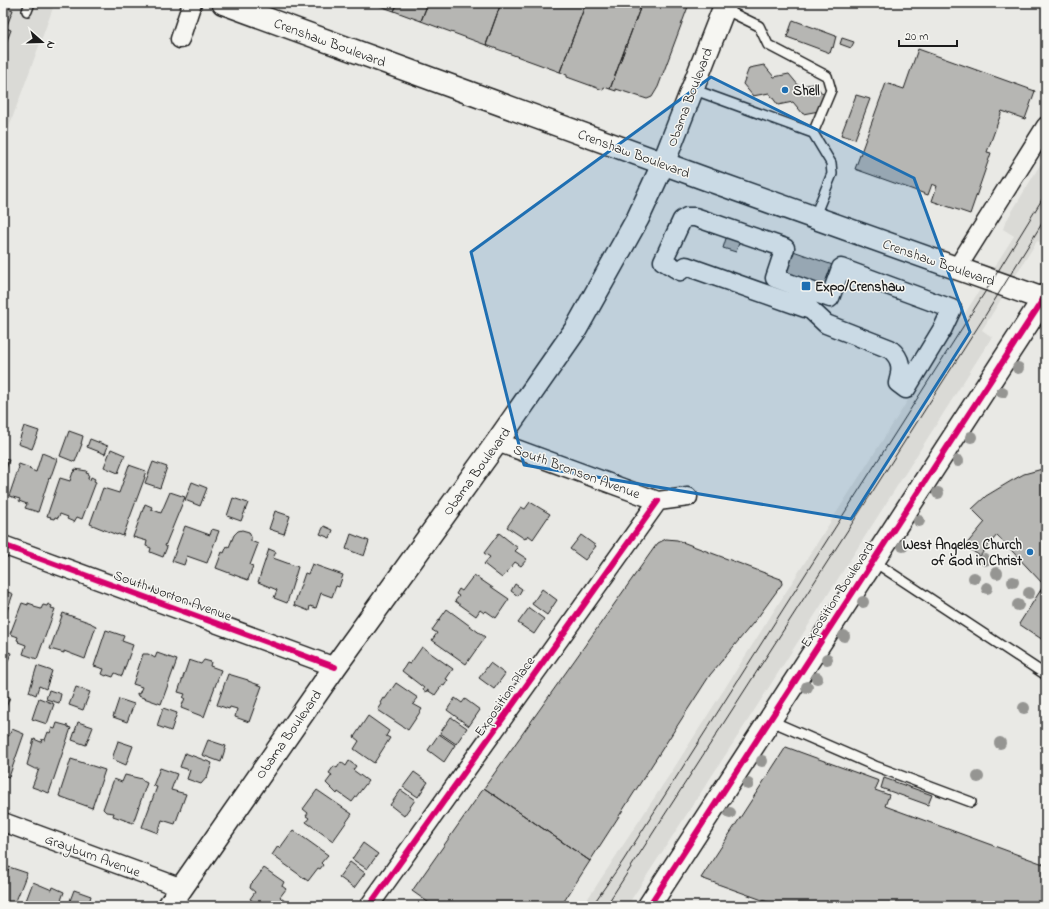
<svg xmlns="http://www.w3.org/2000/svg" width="1049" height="909" viewBox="0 0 1049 909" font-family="'Indie Flower',sans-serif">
	<rect width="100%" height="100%" fill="#e9e9e5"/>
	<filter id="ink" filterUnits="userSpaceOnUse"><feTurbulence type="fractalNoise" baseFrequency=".025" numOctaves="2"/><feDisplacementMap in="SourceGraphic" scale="8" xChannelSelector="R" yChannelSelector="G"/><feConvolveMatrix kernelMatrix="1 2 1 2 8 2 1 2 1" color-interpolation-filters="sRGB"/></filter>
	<g filter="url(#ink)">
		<path fill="#dadad6" d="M3 3H40L53 8 3 143Z
			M1046 155V236L1042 243 1037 241 982 330 992 337 743 728 627 906H583L674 768 959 320H960L962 318 1014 236 1003 229 1005 223Z"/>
		<path fill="#b6b6b3" stroke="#1c1c1c" d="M372 3H398L394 11Z
			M398 3H428L421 21 394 11Z
			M428 3H501L486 45 421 21Z
			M501 3H586L560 72 486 45Z
			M586 3H642L610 89 604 87 603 90 567 77V75L560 72Z
			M642 3 689 4 658 87 652 97 647 99 616 89V91L610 89Z
			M3 6 13 10 6 28 11 30 3 51Z
			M793 20 836 36 833 48 832 47 830 53 787 37Z
			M842 38 854 42 851 48 840 44Z
			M918 49 1035 91 1025 119 1002 111 987 152 991 153 970 214 932 201 937 186 932 184 928 195 855 169 886 83 904 89Z
			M764 65 774 77 789 74 799 86 814 84 825 96 819 111 803 114 793 102 778 105 769 93 753 96 743 84 749 68Z
			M856 95 870 99 855 139 841 135Z
			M728 232 741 237 736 252 723 248Z
			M785 248 841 268 830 298 775 278Z
			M24 426 39 431 32 449 18 444Z
			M69 431 83 436 81 444H82L75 462 60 456Z
			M90 439 108 446 105 454 87 447Z
			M111 449 125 455 118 473 104 467Z
			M42 453 57 459 50 479 49 478 38 512 25 508 27 504 19 501 20 499 9 496 19 467 18 466 19 464 30 468 29 469 36 472Z
			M3 458 9 460 3 477Z
			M153 462 167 467 160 488 145 483Z
			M129 465 146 471 144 477H145L123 536 118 534 117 535 90 524 103 488 119 493Z
			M1046 468V642L1019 624 1044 585 997 535 980 556 965 546 985 522 972 509 986 496 1011 481 1024 474Z
			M75 469 87 471 86 473 89 474 88 479 90 480 91 477 95 479 94 481 96 482 82 519 77 517 74 522 67 519 68 517 60 514 58 518 55 517 54 519 50 518 51 517 47 516 60 478 70 481 73 472H74Z
			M192 482 207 488 200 506 185 500Z
			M170 492 185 497 165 546 167 547 163 557 150 552 151 548 146 546 147 541 133 537 145 504 152 507 151 509 161 513Z
			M233 498 248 503 241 521 227 516Z
			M530 502 550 514 533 539 528 535 525 539 507 527 521 507 525 509Z
			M275 511 290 516 284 534 269 529Z
			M185 526 210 535 212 529 219 531 207 563 187 556 184 565 172 561Z
			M324 526 333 530 330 538 320 534Z
			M242 530 249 532 251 537V541L258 544 250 565 253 566 248 580 216 568 222 552 224 553 227 546 229 547 234 535 238 531Z
			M499 533 518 548 515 551 527 559 521 566 515 562 502 578 484 564 490 557 484 553Z
			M351 534 369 541 364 556 346 549Z
			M581 535 596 546 585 560 570 549Z
			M666 539 677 540 778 578 781 579 782 584 758 617 710 675 590 861 484 788 654 548 658 543Z
			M269 549 276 552 273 558 298 567 287 603 274 598 277 590 258 582Z
			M312 564 343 575 339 587 336 586 332 597 321 593 316 608 310 606 309 611 294 605 305 573 308 574Z
			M474 575 509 599 496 618 486 611 484 613 480 610 476 616 455 601 459 596 456 594 459 589 462 591Z
			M515 584 522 589 518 596 511 591Z
			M542 589 557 600 547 615 532 604Z
			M3 590 13 594 3 622Z
			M22 603 28 605V603L34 605V607L41 609 43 605 47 606 48 604 52 606 51 608 55 609 37 659 23 654 26 645 18 642 19 641 17 640 18 637 10 634Z
			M529 608 544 619 534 634 518 623Z
			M447 609 485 637 466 664 432 640 437 633 432 630Z
			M63 613 91 623 92 624 96 626 85 659 64 651V653L50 649Z
			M106 630 124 636 122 641 133 645 122 676 115 673 113 677 107 675 106 676 102 674 104 669 94 666Z
			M422 647 453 669 446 679 448 680 444 686 442 685 435 695 427 690 426 692 423 690 424 688 402 671 407 663 410 664Z
			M3 650 11 653 3 674Z
			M157 653 177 660 161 704 138 696 137 694V693L139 694 142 687 133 684 143 654H148L155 658Z
			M189 660 201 664 204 660 211 662 210 666 221 670 204 717 181 708 185 698H183L185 694 178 692Z
			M490 663 505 674 494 689 479 678Z
			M37 666 52 671 46 689 39 686 36 695 29 692Z
			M228 674 248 680V681L262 686 249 722 235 717 237 709 230 707 229 709 217 705Z
			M396 683 418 698 413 704 422 709 408 730 378 710 382 704 380 703 383 698 385 699Z
			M76 687 90 692 83 710 69 705Z
			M49 690 61 694 59 703 46 699Z
			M3 695 10 697 3 715Z
			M39 698 54 704 47 724 32 719Z
			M455 698 462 703 465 699 480 710 469 726 447 710Z
			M119 699 134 704 127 722 113 717Z
			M163 708 177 713 171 731 157 726Z
			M368 716 389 731 386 736 390 738 374 763 354 749 359 741 354 737Z
			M451 717 467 728 456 744 440 733Z
			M78 722 93 727 86 745 72 740Z
			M57 723 68 726V727L71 728 49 793 32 787 39 769H35L27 765 34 739 41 742 42 739 45 740 48 732 50 733 52 728 55 729Z
			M12 729 24 734 9 777 3 775V734L9 736Z
			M439 734 455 745 444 762 428 750Z
			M208 740 226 746 221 762 202 755Z
			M118 741 133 746 126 765 112 759Z
			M786 747 879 781 875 790 889 795 885 806 1046 865V906H779L701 878Z
			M185 753 212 763 207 777 201 784 187 779 190 770 180 767Z
			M71 759 105 770 92 808 59 796Z
			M349 761 356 766 353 770 368 781 352 802 338 792 337 794 326 783 332 775 329 773 334 766 337 768 341 762 346 766Z
			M160 768 177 774 171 790 186 794 175 824 162 820 158 833 142 827 157 787 153 786Z
			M414 772 428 782 418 797 403 787Z
			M125 775 142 779 143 781 147 783 133 823 113 816 114 813 106 812 103 809 114 779 122 782Z
			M884 778 932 795 928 805 881 788Z
			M484 788 590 861 561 906H431L432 905 412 891Z
			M317 790 352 814 333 841 306 822 309 818 306 816 308 813 303 809Z
			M401 790 415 800 404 816 390 805Z
			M293 830 328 855 321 863 323 865 320 869 318 868 308 881 272 855 278 846 280 848Z
			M363 843 378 854 367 869 352 859Z
			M350 862 365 873 354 888 339 877Z
			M9 867 27 873 14 906H3V880H5Z
			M264 868 284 882 282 886 286 889 280 897 287 903 284 906H260L250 899 255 892 250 888 251 884 255 880Z
			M33 882 52 890 53 887 64 892 59 906H24Z
			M74 890 91 896 88 906H68Z"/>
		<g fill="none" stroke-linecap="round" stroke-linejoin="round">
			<defs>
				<path id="lane" d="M724 9 759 26 768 45 827 76 831 90 813 133
					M27 11 30 3
					M692 89 813 133 831 163 832 174 814 218
					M873 561 1046 675
					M769 720 875 766 971 802"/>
				<path id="street" d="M180 39 192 3
					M687 217H695L785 248 775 278 830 298 841 268 952 309 943 328 906 389 898 383C902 369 902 359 890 349L826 324 811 310 686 266 680 271 663 261 682 220Z
					M957 268 1046 126
					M497 442 658 501 688 497
					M3 545 335 667
					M3 822 182 888
					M369 906 658 501"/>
				<path id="secondary" d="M169 906 335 667 497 442 576 329 638 218 663 164 726 3
					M649 906 1046 295"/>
				<path id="primary" d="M223 3 706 179 1046 300"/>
			</defs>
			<use href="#lane" stroke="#1c1c1c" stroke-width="12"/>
			<use href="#street" stroke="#1c1c1c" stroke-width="21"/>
			<use href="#secondary" stroke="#1c1c1c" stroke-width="25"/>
			<use href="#primary" stroke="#1c1c1c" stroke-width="25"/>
			<use href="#lane" stroke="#f6f6f2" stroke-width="9"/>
			<use href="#street" stroke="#f6f6f2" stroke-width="18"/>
			<use href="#secondary" stroke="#f6f6f2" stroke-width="22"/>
			<use href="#primary" stroke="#f6f6f2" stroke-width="22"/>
			<path stroke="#1c1c1c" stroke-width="1" d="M592 906 623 861 992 281 1046 193
				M606 906 880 480 983 319 1046 217"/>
			<defs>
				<path id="cycleway" d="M3 545 335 667
					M369 906 658 501
					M649 906 1046 295"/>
			</defs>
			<use href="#cycleway" stroke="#f6f6f2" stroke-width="8"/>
			<use href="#cycleway" stroke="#d6006c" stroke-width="6"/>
		</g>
		<g fill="#959592">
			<circle cx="1018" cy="368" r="6"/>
			<circle cx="1002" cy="392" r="6"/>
			<circle cx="971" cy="437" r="6"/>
			<circle cx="958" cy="461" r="6"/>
			<circle cx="938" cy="493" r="6"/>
			<circle cx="919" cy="521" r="6"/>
			<circle cx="903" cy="546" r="6"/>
			<circle cx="985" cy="560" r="6"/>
			<circle cx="997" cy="573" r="6"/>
			<circle cx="974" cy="578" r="6"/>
			<circle cx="1013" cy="582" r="6"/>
			<circle cx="987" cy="588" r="6"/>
			<circle cx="1029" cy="593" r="6"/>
			<circle cx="863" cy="602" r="6"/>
			<circle cx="1018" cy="605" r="6"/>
			<circle cx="844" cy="636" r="6"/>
			<circle cx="827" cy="659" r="6"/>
			<circle cx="817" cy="678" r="6"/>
			<circle cx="807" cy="687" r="6"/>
			<circle cx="1024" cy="708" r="6"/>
			<circle cx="1000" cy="743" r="6"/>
			<circle cx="762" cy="761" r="6"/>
			<circle cx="978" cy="777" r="6"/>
			<circle cx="748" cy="784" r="6"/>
			<circle cx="730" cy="813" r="6"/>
		</g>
	</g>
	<path fill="#1f6fb2" fill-opacity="0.2" stroke="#1f6fb2" stroke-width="3" stroke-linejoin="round" d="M711 77 914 178 970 332 851 519 524 465 471 252Z"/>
	<g fill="#1f6fb2" stroke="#f6f6f2" stroke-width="1.5">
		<circle cx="785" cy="90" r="4"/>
		<rect x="801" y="281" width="10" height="10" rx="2"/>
		<circle cx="1030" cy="552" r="4"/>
	</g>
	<g text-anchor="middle" stroke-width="3" stroke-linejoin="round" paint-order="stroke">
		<g font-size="14" fill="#1c1c1c" stroke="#f6f6f2">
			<text transform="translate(330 42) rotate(20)" y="5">Crenshaw Boulevard</text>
			<text transform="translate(689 97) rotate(-69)" y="5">Obama Boulevard</text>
			<text transform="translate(634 153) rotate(20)" y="5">Crenshaw Boulevard</text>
			<text transform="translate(939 262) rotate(19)" y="5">Crenshaw Boulevard</text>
			<text transform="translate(476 471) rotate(-54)" y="5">Obama Boulevard</text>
			<text transform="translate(577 471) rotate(20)" y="5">South Bronson Avenue</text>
			<text transform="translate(837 594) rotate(-57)" y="5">Exposition Boulevard</text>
			<text transform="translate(173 595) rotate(20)" y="5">South Norton Avenue</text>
			<text transform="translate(504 696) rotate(-55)" y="5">Exposition Place</text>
			<text transform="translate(288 734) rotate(-55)" y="5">Obama Boulevard</text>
			<text transform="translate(93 855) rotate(20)" y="5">Grayburn Avenue</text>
		</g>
		<g font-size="14" font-weight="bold" fill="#1c1c1c" stroke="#f6f6f2" text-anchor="start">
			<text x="793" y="95">Shell</text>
			<text x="815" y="291">Expo/Crenshaw</text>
			<text x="1022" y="549" text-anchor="end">West Angeles Church<tspan x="1022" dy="16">of God in Christ</tspan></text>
		</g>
	</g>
	<rect width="1049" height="909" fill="none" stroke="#f6f6f2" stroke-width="16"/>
	<rect x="8" y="8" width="1033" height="893" fill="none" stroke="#1c1c1c" stroke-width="1.5" filter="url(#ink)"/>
	<g transform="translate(42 42) rotate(110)" stroke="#f6f6f2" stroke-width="3" paint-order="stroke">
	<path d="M0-3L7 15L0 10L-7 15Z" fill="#1c1c1c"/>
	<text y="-6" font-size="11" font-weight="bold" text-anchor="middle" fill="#1c1c1c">N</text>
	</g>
	<path d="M899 40v6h58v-6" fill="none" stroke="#1c1c1c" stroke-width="2"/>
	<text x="905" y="40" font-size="12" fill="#1c1c1c" stroke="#f6f6f2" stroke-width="3" paint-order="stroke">20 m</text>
</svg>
